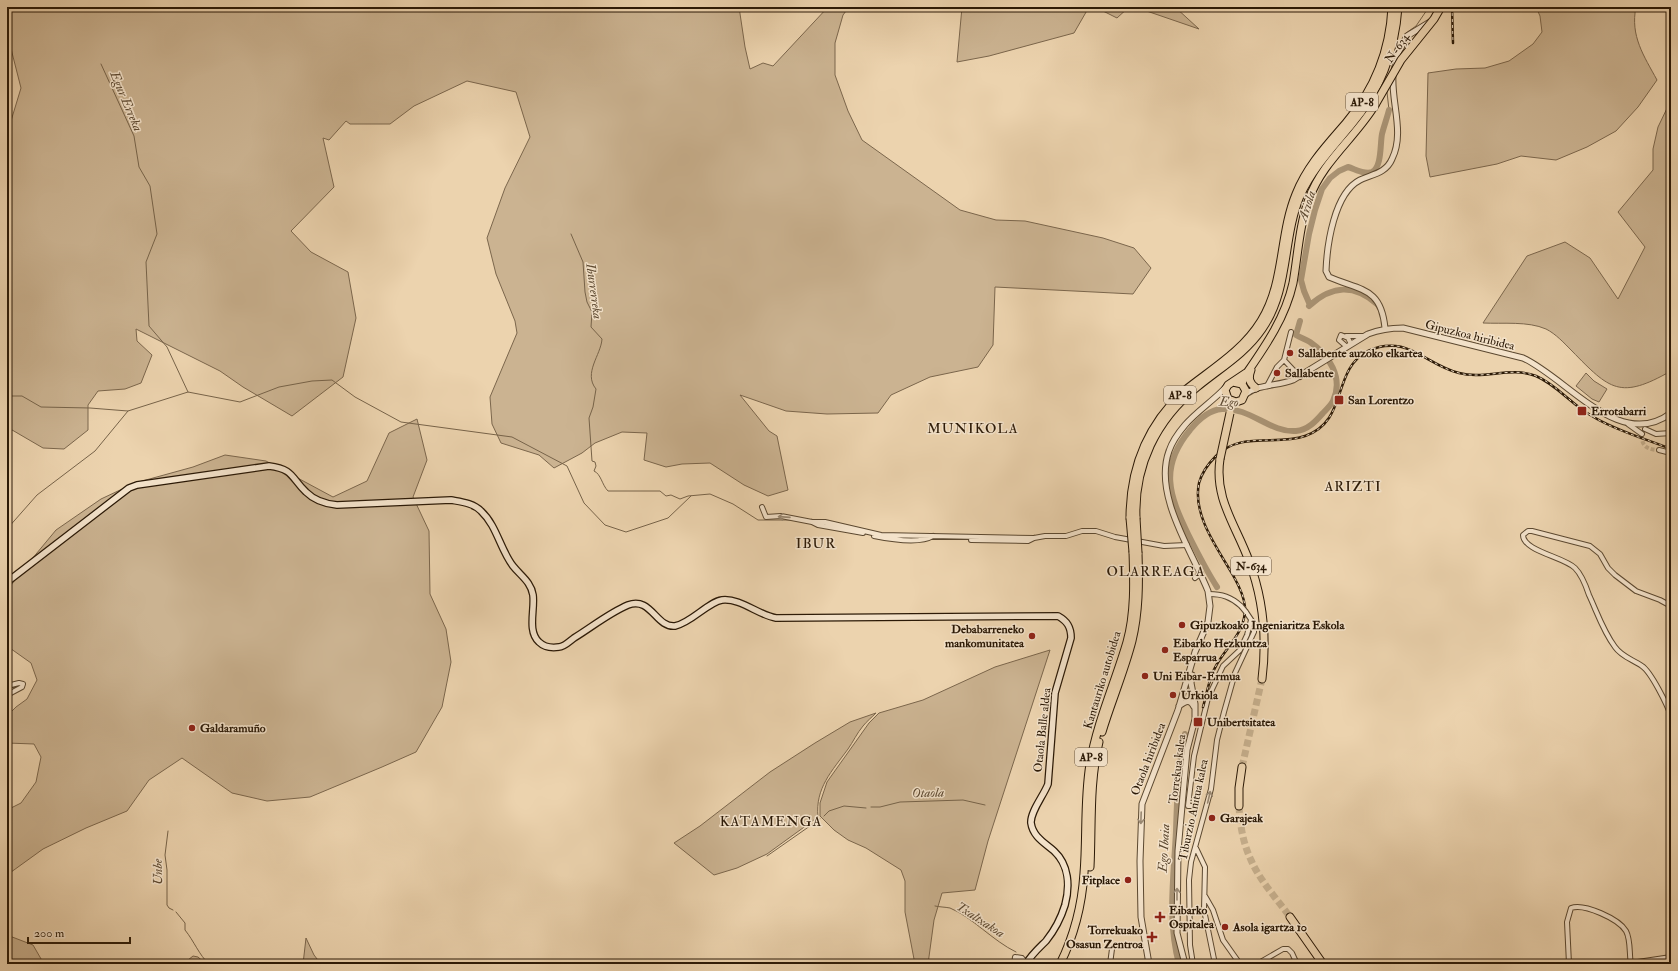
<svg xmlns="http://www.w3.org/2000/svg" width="1678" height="971" viewBox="0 0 1678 971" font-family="'IM FELL Double Pica',serif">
	<rect width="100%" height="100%" fill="#ecd3ae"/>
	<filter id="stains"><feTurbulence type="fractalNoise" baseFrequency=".005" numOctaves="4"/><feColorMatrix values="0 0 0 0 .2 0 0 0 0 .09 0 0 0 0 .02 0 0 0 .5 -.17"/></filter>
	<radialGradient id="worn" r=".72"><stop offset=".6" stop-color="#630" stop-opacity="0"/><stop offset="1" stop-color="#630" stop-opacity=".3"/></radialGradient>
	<path fill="#cbb391" stroke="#7b664c" d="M7 7H739L745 47 750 69 763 63 773 66 828 7H849L843 15 835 43V75L848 111 862 140 960 210 996 220 1025 221 1103 238 1134 248 1151 268 1133 294 995 287 993 345 978 367 930 377 891 395 878 413 827 414 786 411 740 395 769 431 777 436 788 490 768 496 744 485 710 463 682 464 666 467 644 460 647 433 622 432 595 443 582 453 554 468 539 455 501 443 492 424 490 397 517 333 515 321 496 274 487 238 505 188 530 137 516 92 467 81 414 106 390 124H350L346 121 329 140 323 138 334 187 291 231 311 252 348 272 356 318 343 377 292 416 243 387 220 371 136 329 137 341 152 355 141 383 125 389 98 391 88 405V430L64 449 43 448 7 427V134L21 88 7 33Z
		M962 7H1089L1074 33 989 56 957 62Z
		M1095 7H1129L1117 18Z
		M1135 7H1175L1199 29Z
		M1536 7H1636C1630 36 1644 56 1657 80L1638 107 1616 131 1587 147 1556 160 1521 156 1497 164 1430 177 1426 156 1428 73 1456 69 1485 68 1509 61 1533 44 1542 32 1540 16Z
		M1671 100V371C1620 400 1610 390 1572 351 1564 343 1556 334 1546 329 1528 321 1503 324 1483 323L1527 256 1565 242 1590 258 1618 299 1645 247 1618 212 1653 170V149L1658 127Z
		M1586 373 1594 381 1607 389 1599 402 1592 399 1576 386Z
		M417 419 427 460 413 497 429 531 430 594 446 629 451 662 442 707 416 752 382 767 310 797 267 801 232 793 182 758 149 780 127 811 86 828 43 849 7 875V810L21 803 36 782 41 757 34 744 7 743V716L16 707 27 699 37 680 31 663 7 646V591L17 577 56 530 101 499 135 483 193 467 225 455 266 461 333 497 367 481 389 433Z
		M1050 650 988 841 975 890 942 893 934 920 928 964H917L914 959 905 912V881L901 870 866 848 848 840 834 830 820 816V803L827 782 869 723 879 713 923 700 995 667Z
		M876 713C872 717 867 721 863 726 857 733 853 742 848 749 832 771 815 788 818 817L767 854 737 868 714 875 674 843 700 826 770 772 815 743 850 722Z
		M7 935 33 945 44 964H7Z
		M306 938 314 955 321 964H303Z
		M193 956 198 957 206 964H183Z"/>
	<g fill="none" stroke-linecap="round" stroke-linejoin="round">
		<path stroke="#776349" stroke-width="1" d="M1406 33 1416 26 1429 7
			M1399 47 1404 36
			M101 64 134 136 139 167 150 186 157 234 146 262 149 326 167 347 188 392
			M1390 73 1395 57
			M1387 92 1389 110
			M571 234 583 262 585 292 587 302 592 312 591 327 602 339C601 355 583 373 596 389L593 407 589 418 592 461 595 462 596 466 594 471C601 474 602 485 608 491H660L666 496 671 495 680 499 688 496 710 494 733 504 758 520H790
			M7 396H22L41 407 90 408 128 411 188 392 240 402 279 387 312 381 332 380 355 397 401 422 512 437 567 466 584 503 605 525 626 532 668 518 691 496
			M7 529 37 495 95 451 128 411
			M871 807H880L900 802 963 800 985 805
			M824 816 829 811 844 806 866 808
			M168 831 165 855 167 870V905L169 908 173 910
			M767 856 820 819
			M935 906C939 907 945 907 950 908 972 917 993 941 1016 952
			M176 912 185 923V930C194 941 199 955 209 964"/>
		<path stroke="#aa9475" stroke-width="6" d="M1310 305 1304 291 1301 280 1309 234 1315 210 1322 189 1330 178 1339 171 1348 167C1355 169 1365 175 1372 172 1382 167 1380 144 1382 134 1384 126 1387 118 1389 110
			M1309 306C1332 285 1354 284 1377 304
			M1217 587C1206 570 1197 552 1188 534 1169 495 1159 467 1190 430 1198 420 1208 410 1222 409 1250 407 1270 433 1296 431 1308 430 1316 421 1323 413 1327 409 1331 405 1333 401 1344 378 1329 355 1310 342 1305 339 1301 338 1296 335L1300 321
			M1179 964C1167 920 1174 875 1176 831 1177 798 1178 766 1185 734"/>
		<path stroke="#c5ae8c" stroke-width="4" stroke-dasharray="4 2" stroke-linecap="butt" d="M1642 435C1641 446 1648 450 1659 450"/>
		<path stroke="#c5ae8c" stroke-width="7" stroke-dasharray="7 3.5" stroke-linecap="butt" d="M1242 767 1262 679
			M1239 806C1240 825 1243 843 1251 860 1260 881 1277 899 1290 917"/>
		<defs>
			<path id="minor" d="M1346 336H1365
				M1347 347 1339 340 1341 335 1348 338 1351 344
				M1284 360 1300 377
				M1267 386 1277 367 1284 360 1291 332
				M1628 424 1642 434
				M1645 429 1656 434 1671 433
				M1659 450 1671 453
				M762 507 766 517 781 516 812 522H825L881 535 1034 538 1045 536H1066L1082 531H1096L1115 537 1164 546 1187 545
				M812 522 818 525 863 533
				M874 536C889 539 920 544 933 536
				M971 540 1028 541 1034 538
				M1195 578 1201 573
				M1209 594C1222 594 1231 597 1241 606
				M1671 606 1660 600 1636 591 1615 575 1608 568 1600 554 1590 546 1532 531H1528L1523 535C1523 551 1564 557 1575 568 1582 575 1586 586 1589 595 1597 612 1603 631 1615 647 1622 657 1632 659 1642 666 1651 672 1667 704 1671 716
				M7 686 19 683 23 684
				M7 695 22 687 23 684
				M1195 806H1188L1194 756 1208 698 1223 666 1240 650 1247 635 1251 620
				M1196 848 1205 867 1204 910 1215 964
				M1205 896 1213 910 1223 940 1240 964
				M1631 963 1671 957
				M1014 964 1015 957 1022 958 1026 963
				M1110 964 1112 949
				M1193 964 1190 945 1189 880 1191 862 1211 789 1217 740 1224 712 1235 673 1254 632V624L1246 612
				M1257 964 1283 949H1288L1292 953 1297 964
				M1569 964 1567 922 1571 908C1584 903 1619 919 1626 931 1631 940 1629 955 1631 964"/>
			<path id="tertiary" d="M1395 67 1398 53 1407 36 1430 22
				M1385 328C1381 287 1361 291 1329 277L1326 271C1327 245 1334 193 1360 180 1373 174 1386 173 1392 159 1405 133 1391 102 1393 75
				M1246 394C1259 384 1278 386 1293 380L1368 334C1381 329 1390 328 1403 328L1523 358C1567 378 1620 452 1671 413
				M1179 706C1186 701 1190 699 1194 707
				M1149 964 1141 917 1140 861 1142 804 1178 710 1195 652 1208 622 1210 606 1208 591C1192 551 1153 495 1169 451 1172 442 1179 432 1185 425 1197 411 1213 401 1225 388
				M1185 964 1177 933 1178 851 1187 750 1195 719V704L1191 683 1192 675"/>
			<path id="secondary" d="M7 582 129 488 137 485 269 466C294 469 291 478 306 492 315 501 326 504 337 505L451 500C462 502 473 503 481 511 497 526 500 549 513 566 521 576 531 582 533 595 535 610 527 631 539 642 544 647 552 648 559 647 564 647 570 641 574 638 592 627 609 613 628 605 651 596 656 628 675 626 691 623 708 602 722 600 741 598 758 615 776 618L1058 616C1067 621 1071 627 1071 638L1055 693 1048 784C1044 795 1030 812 1031 823 1033 837 1045 843 1054 851 1069 865 1070 886 1065 905 1061 918 1054 931 1046 941 1039 948 1031 955 1026 964"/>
			<path id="trunk" d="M1251 370C1248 378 1249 383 1256 388
				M1233 382 1242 384 1246 391 1242 400 1236 402 1228 399 1225 390 1228 385 1246 373
				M1242 384 1244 377C1264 348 1285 319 1293 283 1298 255 1299 226 1309 199 1322 162 1355 138 1375 105
				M1220 459C1214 499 1236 525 1249 561 1263 598 1267 639 1262 679
				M1239 806V788L1242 767
				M1290 917 1323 964"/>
			<path id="motorway" d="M1130 518C1130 469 1147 426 1183 392 1210 370 1242 352 1261 321 1285 283 1279 235 1296 194 1307 166 1327 145 1346 123 1375 89 1390 51 1392 7
				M1136 518C1134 466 1156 420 1197 387 1220 368 1245 354 1262 329 1290 289 1282 239 1300 196 1312 169 1332 148 1351 125 1380 91 1395 52 1398 7
				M1102 732C1111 702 1124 672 1132 641 1139 612 1139 583 1138 553
				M1090 867C1092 826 1089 783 1099 742
				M1060 964C1074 936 1082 904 1084 873 1087 837 1084 800 1090 764 1097 722 1115 683 1127 642 1135 613 1134 582 1133 552"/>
		</defs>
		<use href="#minor" stroke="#5b4830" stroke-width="6"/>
		<use href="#tertiary" stroke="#5b4830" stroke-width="7"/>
		<use href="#secondary" stroke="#2b1906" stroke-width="8"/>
		<use href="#trunk" stroke="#2b1906" stroke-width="9"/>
		<use href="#motorway" stroke="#2b1906" stroke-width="9"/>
		<use href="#minor" stroke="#f3e2ca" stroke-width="4"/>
		<use href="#tertiary" stroke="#f3e2ca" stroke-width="5"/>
		<use href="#secondary" stroke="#f3e2ca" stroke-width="5.5"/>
		<use href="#trunk" stroke="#ecd3ae" stroke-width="7"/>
		<use href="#motorway" stroke="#ecd3ae" stroke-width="7"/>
		<defs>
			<path id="rail" d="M1452 7 1453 43
				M1203 707C1207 693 1209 677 1217 664 1228 645 1246 631 1245 607 1244 596 1239 586 1234 577 1219 550 1192 516 1199 483 1202 472 1208 464 1216 456 1241 431 1276 446 1305 436 1349 421 1331 370 1368 351 1406 333 1426 365 1459 373 1484 380 1511 366 1536 376 1557 385 1572 405 1592 416 1614 430 1646 439 1671 449"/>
		</defs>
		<use href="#rail" stroke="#2b1906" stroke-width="2.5"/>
		<use href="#rail" stroke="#f3e2ca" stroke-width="1" stroke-dasharray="3" stroke-linecap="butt"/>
		<defs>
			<path id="minor-bridge" d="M1241 606 1246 612"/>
			<path id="trunk-bridge" d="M1375 105 1401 60 1434 19 1441 7
				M1220 459 1230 413"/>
			<path id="motorway-bridge" d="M1130 518 1133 552
				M1136 518 1138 553"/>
		</defs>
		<use href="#minor-bridge" stroke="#5b4830" stroke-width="6" stroke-linecap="butt"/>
		<use href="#trunk-bridge" stroke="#2b1906" stroke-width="9" stroke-linecap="butt"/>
		<use href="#motorway-bridge" stroke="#2b1906" stroke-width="9" stroke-linecap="butt"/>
		<use href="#minor-bridge" stroke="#f3e2ca" stroke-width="4"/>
		<use href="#trunk-bridge" stroke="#ecd3ae" stroke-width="7"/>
		<use href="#motorway-bridge" stroke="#ecd3ae" stroke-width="7"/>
	</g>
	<defs><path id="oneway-shaft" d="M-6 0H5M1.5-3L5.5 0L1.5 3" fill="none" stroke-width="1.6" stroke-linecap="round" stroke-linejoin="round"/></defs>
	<g stroke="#998872">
		<use href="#oneway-shaft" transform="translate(784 517) rotate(-176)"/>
		<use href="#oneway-shaft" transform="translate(1209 797) rotate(-77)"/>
		<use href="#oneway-shaft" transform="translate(1141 818) rotate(92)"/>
		<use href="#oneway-shaft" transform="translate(1177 894) rotate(-90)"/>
	</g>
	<g fill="#8f2418" stroke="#f3e2ca" stroke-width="1.5">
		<circle cx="1290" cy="353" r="4"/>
		<circle cx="1277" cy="373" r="4"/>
		<rect x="1334" y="395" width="10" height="10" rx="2"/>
		<rect x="1577" y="406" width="10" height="10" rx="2"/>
		<circle cx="1182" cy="625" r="4"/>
		<circle cx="1032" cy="636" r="4"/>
		<circle cx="1165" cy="650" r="4"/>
		<circle cx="1145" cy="676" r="4"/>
		<circle cx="1173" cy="695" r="4"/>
		<rect x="1193" y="717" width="10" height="10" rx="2"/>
		<circle cx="192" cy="728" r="4"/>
		<circle cx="1212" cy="818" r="4"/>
		<circle cx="1128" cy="880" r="4"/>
		<path d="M1158 911h4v4h4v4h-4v4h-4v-4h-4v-4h4z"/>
		<circle cx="1225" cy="927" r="4"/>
		<path d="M1150 931h4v4h4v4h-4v4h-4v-4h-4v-4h4z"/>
	</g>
	<g text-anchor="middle" stroke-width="3" stroke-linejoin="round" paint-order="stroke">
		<g fill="#f3e2ca" stroke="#675541" stroke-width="1">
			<rect x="1346" y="93" width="32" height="18" rx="3"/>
			<rect x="1164" y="386" width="32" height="18" rx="3"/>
			<rect x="1231" y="557" width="40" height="18" rx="3"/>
			<rect x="1075" y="748" width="32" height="18" rx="3"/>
		</g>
		<g font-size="11" font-weight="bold" fill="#2b1906">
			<text x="1362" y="106">AP-8</text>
			<text x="1180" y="399">AP-8</text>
			<text x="1251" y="570">N-634</text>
			<text x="1091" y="761">AP-8</text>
		</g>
		<g font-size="12" fill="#2b1906" stroke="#f3e2ca">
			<text transform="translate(1397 48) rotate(-55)" y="4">N-634</text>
			<text transform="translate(1470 335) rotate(14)" y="4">Gipuzkoa hiribidea</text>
			<text transform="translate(1102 680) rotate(-73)" y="4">Kantauriko autobidea</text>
			<text transform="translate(1042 730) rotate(-84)" y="4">Otaola Balle aldea</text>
			<text transform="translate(1148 759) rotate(-69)" y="4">Otaola hiribidea</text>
			<text transform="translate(1177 769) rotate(-83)" y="4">Torrekua kalea</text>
			<text transform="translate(1193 810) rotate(-78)" y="4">Tiburzio Anitua kalea</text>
		</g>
		<g font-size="12" font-weight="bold" fill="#2b1906" stroke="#f3e2ca" text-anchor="start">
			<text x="1298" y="357">Sallabente auzoko elkartea</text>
			<text x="1285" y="377">Sallabente</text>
			<text x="1348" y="404">San Lorentzo</text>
			<text x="1591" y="415">Errotabarri</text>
			<text x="1190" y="629">Gipuzkoako Ingeniaritza Eskola</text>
			<text x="1024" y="633" text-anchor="end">Debabarreneko<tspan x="1024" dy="14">mankomunitatea</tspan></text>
			<text x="1173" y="647">Eibarko Hezkuntza<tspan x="1173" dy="14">Esparrua</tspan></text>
			<text x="1153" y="680">Uni Eibar-Ermua</text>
			<text x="1181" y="699">Urkiola</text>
			<text x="1207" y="726">Unibertsitatea</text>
			<text x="200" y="732">Galdaramuño</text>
			<text x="1220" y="822">Garajeak</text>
			<text x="1120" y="884" text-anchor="end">Fitplace</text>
			<text x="1169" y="914">Eibarko<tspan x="1169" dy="14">Ospitalea</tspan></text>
			<text x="1233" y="931">Asola igartza 10</text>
			<text x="1143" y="934" text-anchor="end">Torrekuako<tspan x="1143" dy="14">Osasun Zentroa</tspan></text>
		</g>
		<g font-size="13" font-style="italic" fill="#5e4a32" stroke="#f3e2ca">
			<text transform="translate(127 101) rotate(67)" y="5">Egur Erreka</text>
			<text transform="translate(1306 206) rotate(-73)" y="5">Ariola</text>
			<text transform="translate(595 291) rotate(82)" y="5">Iburrerreka</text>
			<text transform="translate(1229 401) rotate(3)" y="5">Ego</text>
			<text transform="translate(928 792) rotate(-2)" y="5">Otaola</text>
			<text transform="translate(1163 848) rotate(-87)" y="5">Ego Ibaia</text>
			<text transform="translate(157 872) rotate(-91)" y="5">Unbe</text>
			<text transform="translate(981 919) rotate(33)" y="5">Txaltxakoa</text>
		</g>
		<g font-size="14" letter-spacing="1" fill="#2b1906" stroke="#f3e2ca">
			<text x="973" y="433">MUNIKOLA</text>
			<text x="1353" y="491">ARIZTI</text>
			<text x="816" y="548">IBUR</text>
			<text x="1156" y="576">OLARREAGA</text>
			<text x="771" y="826">KATAMENGA</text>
		</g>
	</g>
	<rect width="1678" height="971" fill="none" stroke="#ecd3ae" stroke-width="24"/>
	<rect x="8" y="8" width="1662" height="955" fill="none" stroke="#2b1906" stroke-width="2"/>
	<rect x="12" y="12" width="1654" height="947" fill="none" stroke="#2b1906"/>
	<path d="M28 937v6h102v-6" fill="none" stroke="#2b1906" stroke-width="2"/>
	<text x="34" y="937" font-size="12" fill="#2b1906" stroke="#f3e2ca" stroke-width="3" paint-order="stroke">200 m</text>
	<rect width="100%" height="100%" filter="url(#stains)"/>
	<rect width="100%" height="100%" fill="url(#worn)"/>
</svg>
